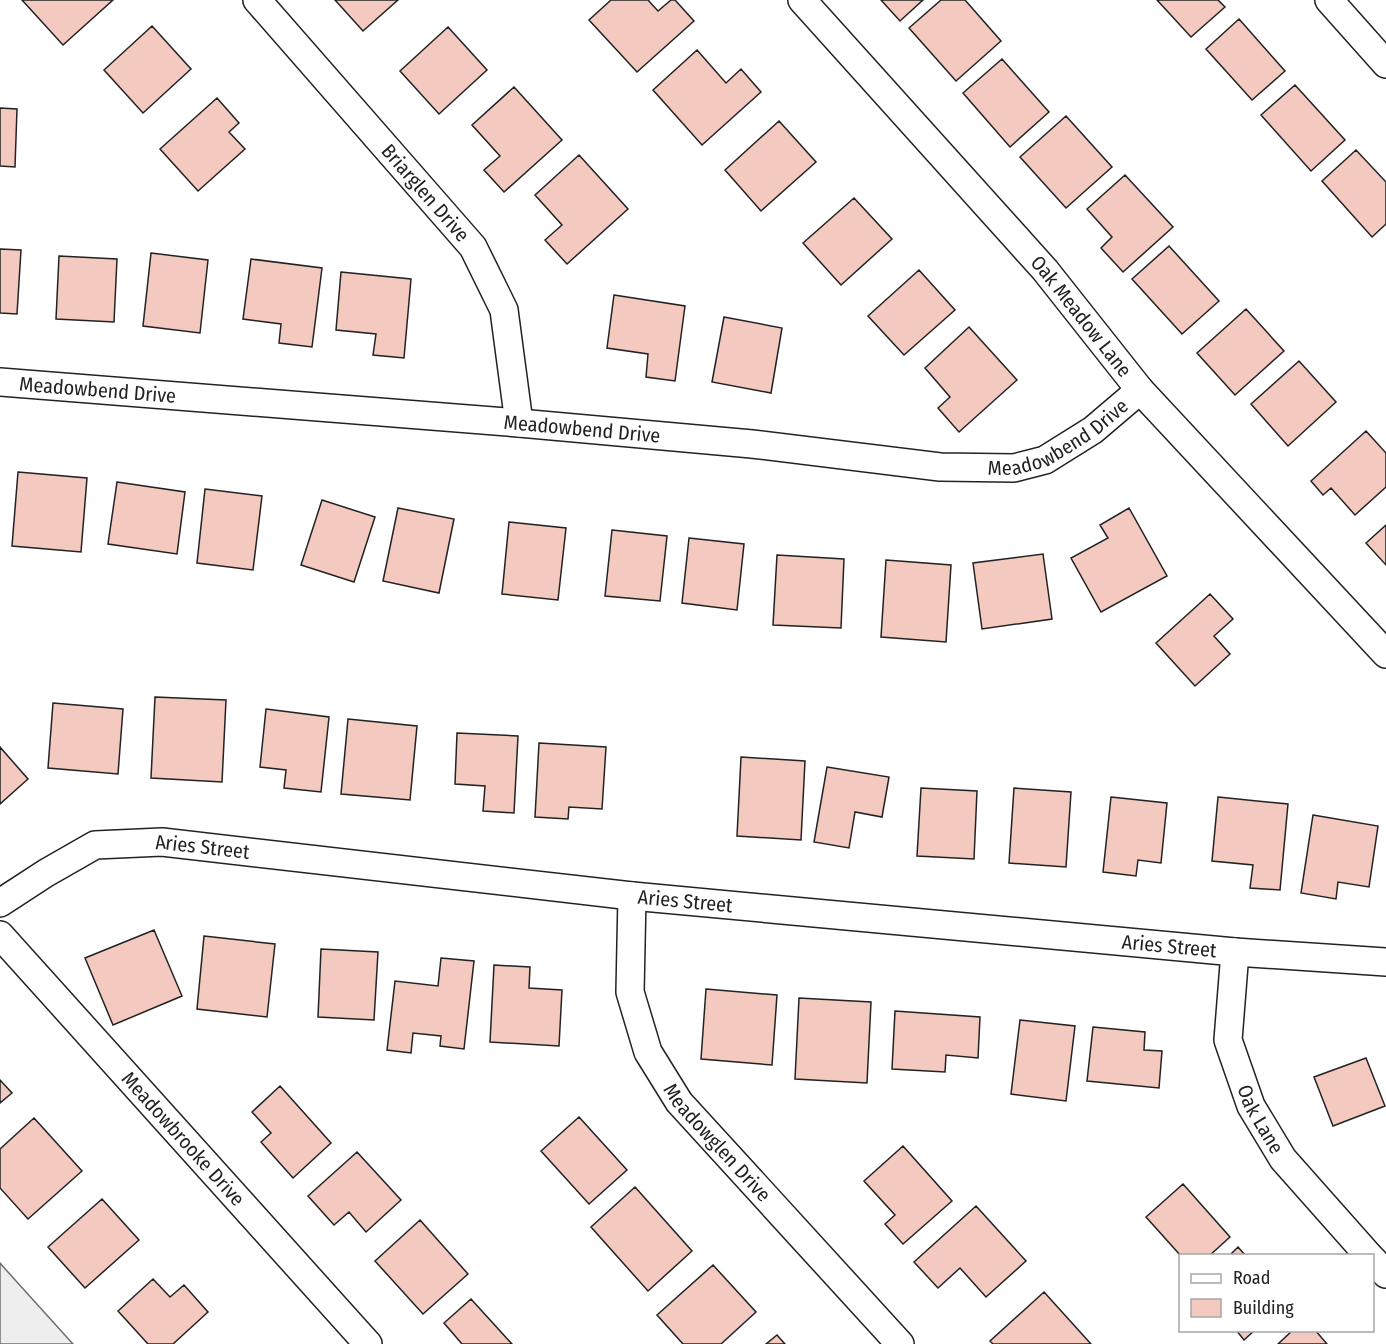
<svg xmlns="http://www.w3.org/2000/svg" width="1386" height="1344" viewBox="0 0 1386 1344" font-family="'Fira Sans Condensed',sans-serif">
	<rect width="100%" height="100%" fill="#fff"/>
	<path fill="#eee" stroke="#6f6f6f" stroke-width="1.5" d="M0 1263 7 1271 73 1344H0Z"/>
	<path fill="#f3c9c0" stroke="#222" stroke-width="1.5" d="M22 0H113L63 45Z
		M335 0H398L363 31Z
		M611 0H648L658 11 671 0H675L694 21 637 72 589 20Z
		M881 0H923L900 21Z
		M941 0H965L1001 41 956 81 909 28Z
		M1157 0H1218L1225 7 1191 37Z
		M1239 19 1285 71 1252 100 1206 49Z
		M152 26 191 69 143 113 104 70Z
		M448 27 487 70 439 114 400 71Z
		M697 50 726 83 741 69 761 92 702 145 653 90Z
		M1002 59 1049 112 1010 147 963 93Z
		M1295 85 1345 140 1311 171 1261 115Z
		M514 87 562 140 504 192 484 170 500 156 472 125Z
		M217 98 239 123 229 132 245 149 198 191 160 149Z
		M0 108 17 109 15 167 0 166Z
		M1066 116 1112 167 1066 208 1020 157Z
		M779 121 816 162 761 211 725 170Z
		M1356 150 1386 182V224L1372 237 1322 181Z
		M579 155 628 209 567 264 545 240 562 225 535 195Z
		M1125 175 1173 227 1123 272 1101 248 1112 237 1087 209Z
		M854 198 892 239 841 285 803 243Z
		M1169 246 1219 301 1182 334 1132 279Z
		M0 249 21 250 17 314 0 313Z
		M151 253 208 260 200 333 143 326Z
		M59 256 117 259 114 322 56 319Z
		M251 259 322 268 312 347 279 343 281 324 243 319Z
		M919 270 955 310 904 355 868 316Z
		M341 272 411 279 404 358 373 355 376 334 336 330Z
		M614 295 685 306 675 381 646 377 648 354 607 348Z
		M1246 309 1284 351 1235 395 1197 353Z
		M724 317 782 328 771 393 712 382Z
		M969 327 1017 380 959 432 938 408 950 397 925 368Z
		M1299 361 1336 402 1288 446 1251 404Z
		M1366 431 1386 453V487L1355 515 1331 488 1323 495 1311 481Z
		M18 472 87 478 81 552 12 546Z
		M117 482 185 492 177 554 108 544Z
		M205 489 262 496 253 570 197 563Z
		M322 500 375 517 354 582 301 565Z
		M398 508 454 519 439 593 383 581Z
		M1129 508 1167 576 1101 612 1071 558 1108 538 1100 525Z
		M509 522 566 528 558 600 502 594Z
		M1386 525V565L1366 543Z
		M612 530 667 536 660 601 605 596Z
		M689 538 744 544 737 610 682 603Z
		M1043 554 1052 619 982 629 973 563Z
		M777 555 844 559 841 628 773 625Z
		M886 560 951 565 946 642 881 637Z
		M1210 594 1233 619 1214 636 1230 654 1195 686 1156 643Z
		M155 697 226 700 222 782 151 778Z
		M53 703 123 709 118 774 48 768Z
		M266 709 329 717 321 792 284 788 286 770 260 767Z
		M348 719 417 726 410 800 341 794Z
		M457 733 518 736 514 813 483 811 485 786 455 784Z
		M539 743 606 747 602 809 569 807 568 819 535 817Z
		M0 747 28 779 0 804Z
		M741 757 805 761 801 840 737 836Z
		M827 767 889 777 882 817 855 812 849 848 814 842Z
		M921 788 977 791 974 859 917 856Z
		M1014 788 1071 792 1066 867 1009 863Z
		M1111 797 1167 803 1161 863 1138 860 1136 876 1103 872Z
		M1218 797 1288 804 1280 890 1250 888 1253 865 1212 861Z
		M1313 815 1378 826 1369 887 1338 882 1336 899 1301 893Z
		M154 930 182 996 113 1025 85 958Z
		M204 936 275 944 267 1017 197 1009Z
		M321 949 378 952 374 1020 318 1017Z
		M441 958 474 961 464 1049 440 1046 441 1036 413 1033 411 1053 387 1050 395 981 438 986Z
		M494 965 530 967 529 988 562 990 559 1046 490 1042Z
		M706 989 777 995 772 1065 701 1059Z
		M799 998 871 1002 867 1083 795 1079Z
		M895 1011 980 1017 978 1058 946 1055 945 1072 892 1069Z
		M1020 1020 1075 1026 1066 1101 1011 1094Z
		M1093 1027 1145 1032 1144 1050 1162 1051 1159 1088 1087 1081Z
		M1366 1058 1385 1106 1333 1126 1314 1077Z
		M0 1080 12 1093 0 1103Z
		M280 1086 331 1143 293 1178 261 1142 271 1133 252 1112Z
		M579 1117 627 1170 589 1204 541 1151Z
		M34 1118 82 1171 28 1219 0 1188V1149Z
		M903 1146 952 1201 903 1244 885 1224 895 1215 864 1181Z
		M357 1152 401 1200 366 1232 349 1212 334 1225 308 1196Z
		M1183 1184 1230 1237 1209 1256H1181L1146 1217Z
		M635 1187 692 1251 648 1291 591 1227Z
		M102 1199 139 1240 85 1288 48 1247Z
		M976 1206 1026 1261 986 1297 960 1268 938 1288 914 1262Z
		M420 1220 468 1274 423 1314 375 1261Z
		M1238 1247 1246 1256H1229Z
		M713 1265 756 1312 721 1344H683L657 1315Z
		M153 1279 170 1297 184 1285 208 1312 173 1344H148L118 1311Z
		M1044 1292 1091 1344H993L990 1341Z
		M471 1299 512 1344H462L444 1323Z
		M1236 1330H1255L1244 1340Z
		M1293 1330H1315L1327 1344H1278Z
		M777 1335 785 1344H766Z"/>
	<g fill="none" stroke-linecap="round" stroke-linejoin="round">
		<defs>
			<g id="minor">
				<path id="s1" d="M257 0 473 247 504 310 519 423"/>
				<path id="s2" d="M802 0 1045 270 1140 390 1386 654"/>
				<path d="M1329 0 1386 64"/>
				<path id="s3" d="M0 382 519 423 752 444 940 467 1014 468 1045 460 1093 430 1140 390"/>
				<path id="s4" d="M632 896 630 992 648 1052 679 1102 900 1344"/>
				<path id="s5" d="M0 903 46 873 95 845 162 842 632 896 1235 952 1386 962"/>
				<path id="s6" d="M0 935 368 1344"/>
				<path id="s7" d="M1235 952 1228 1040 1251 1106 1283 1159 1369 1256"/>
				<path d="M1372 1259 1386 1274"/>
			</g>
		</defs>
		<use href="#minor" stroke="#222" stroke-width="30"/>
		<use href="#minor" stroke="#fff" stroke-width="27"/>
	</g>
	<g text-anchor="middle" stroke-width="4.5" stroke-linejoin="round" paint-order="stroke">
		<g font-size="20" fill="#222" stroke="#fff">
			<text dy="7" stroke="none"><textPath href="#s1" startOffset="256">Briarglen Drive</textPath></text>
			<text dy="7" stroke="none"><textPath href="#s2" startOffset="422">Oak Meadow Lane</textPath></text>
			<text dy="7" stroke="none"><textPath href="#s3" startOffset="98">Meadowbend Drive</textPath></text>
			<text dy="7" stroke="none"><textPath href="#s3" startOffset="584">Meadowbend Drive</textPath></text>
			<text dy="7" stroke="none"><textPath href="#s3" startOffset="1070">Meadowbend Drive</textPath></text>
			<text dy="7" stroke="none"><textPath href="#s5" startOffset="219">Aries Street</textPath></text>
			<text dy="7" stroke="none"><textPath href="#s5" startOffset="705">Aries Street</textPath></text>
			<text dy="7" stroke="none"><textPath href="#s5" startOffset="1191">Aries Street</textPath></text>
			<text dy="7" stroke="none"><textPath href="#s7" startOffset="174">Oak Lane</textPath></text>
			<text dy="7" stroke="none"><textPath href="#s6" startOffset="274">Meadowbrooke Drive</textPath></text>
			<text dy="7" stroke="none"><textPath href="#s4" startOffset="273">Meadowglen Drive</textPath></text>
		</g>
	</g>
	<rect x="1179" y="1254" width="195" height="78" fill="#ffffff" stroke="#a7a7a7" stroke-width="1.5"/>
	<rect x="1191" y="1274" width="30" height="9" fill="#ffffff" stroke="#a7a7a7" stroke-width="1.5"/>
	<text x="1233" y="1284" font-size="18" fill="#222222">Road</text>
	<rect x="1191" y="1299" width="30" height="18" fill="#f3c9c0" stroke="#a7a7a7" stroke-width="1.5"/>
	<text x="1233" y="1314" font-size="18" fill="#222222">Building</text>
</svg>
